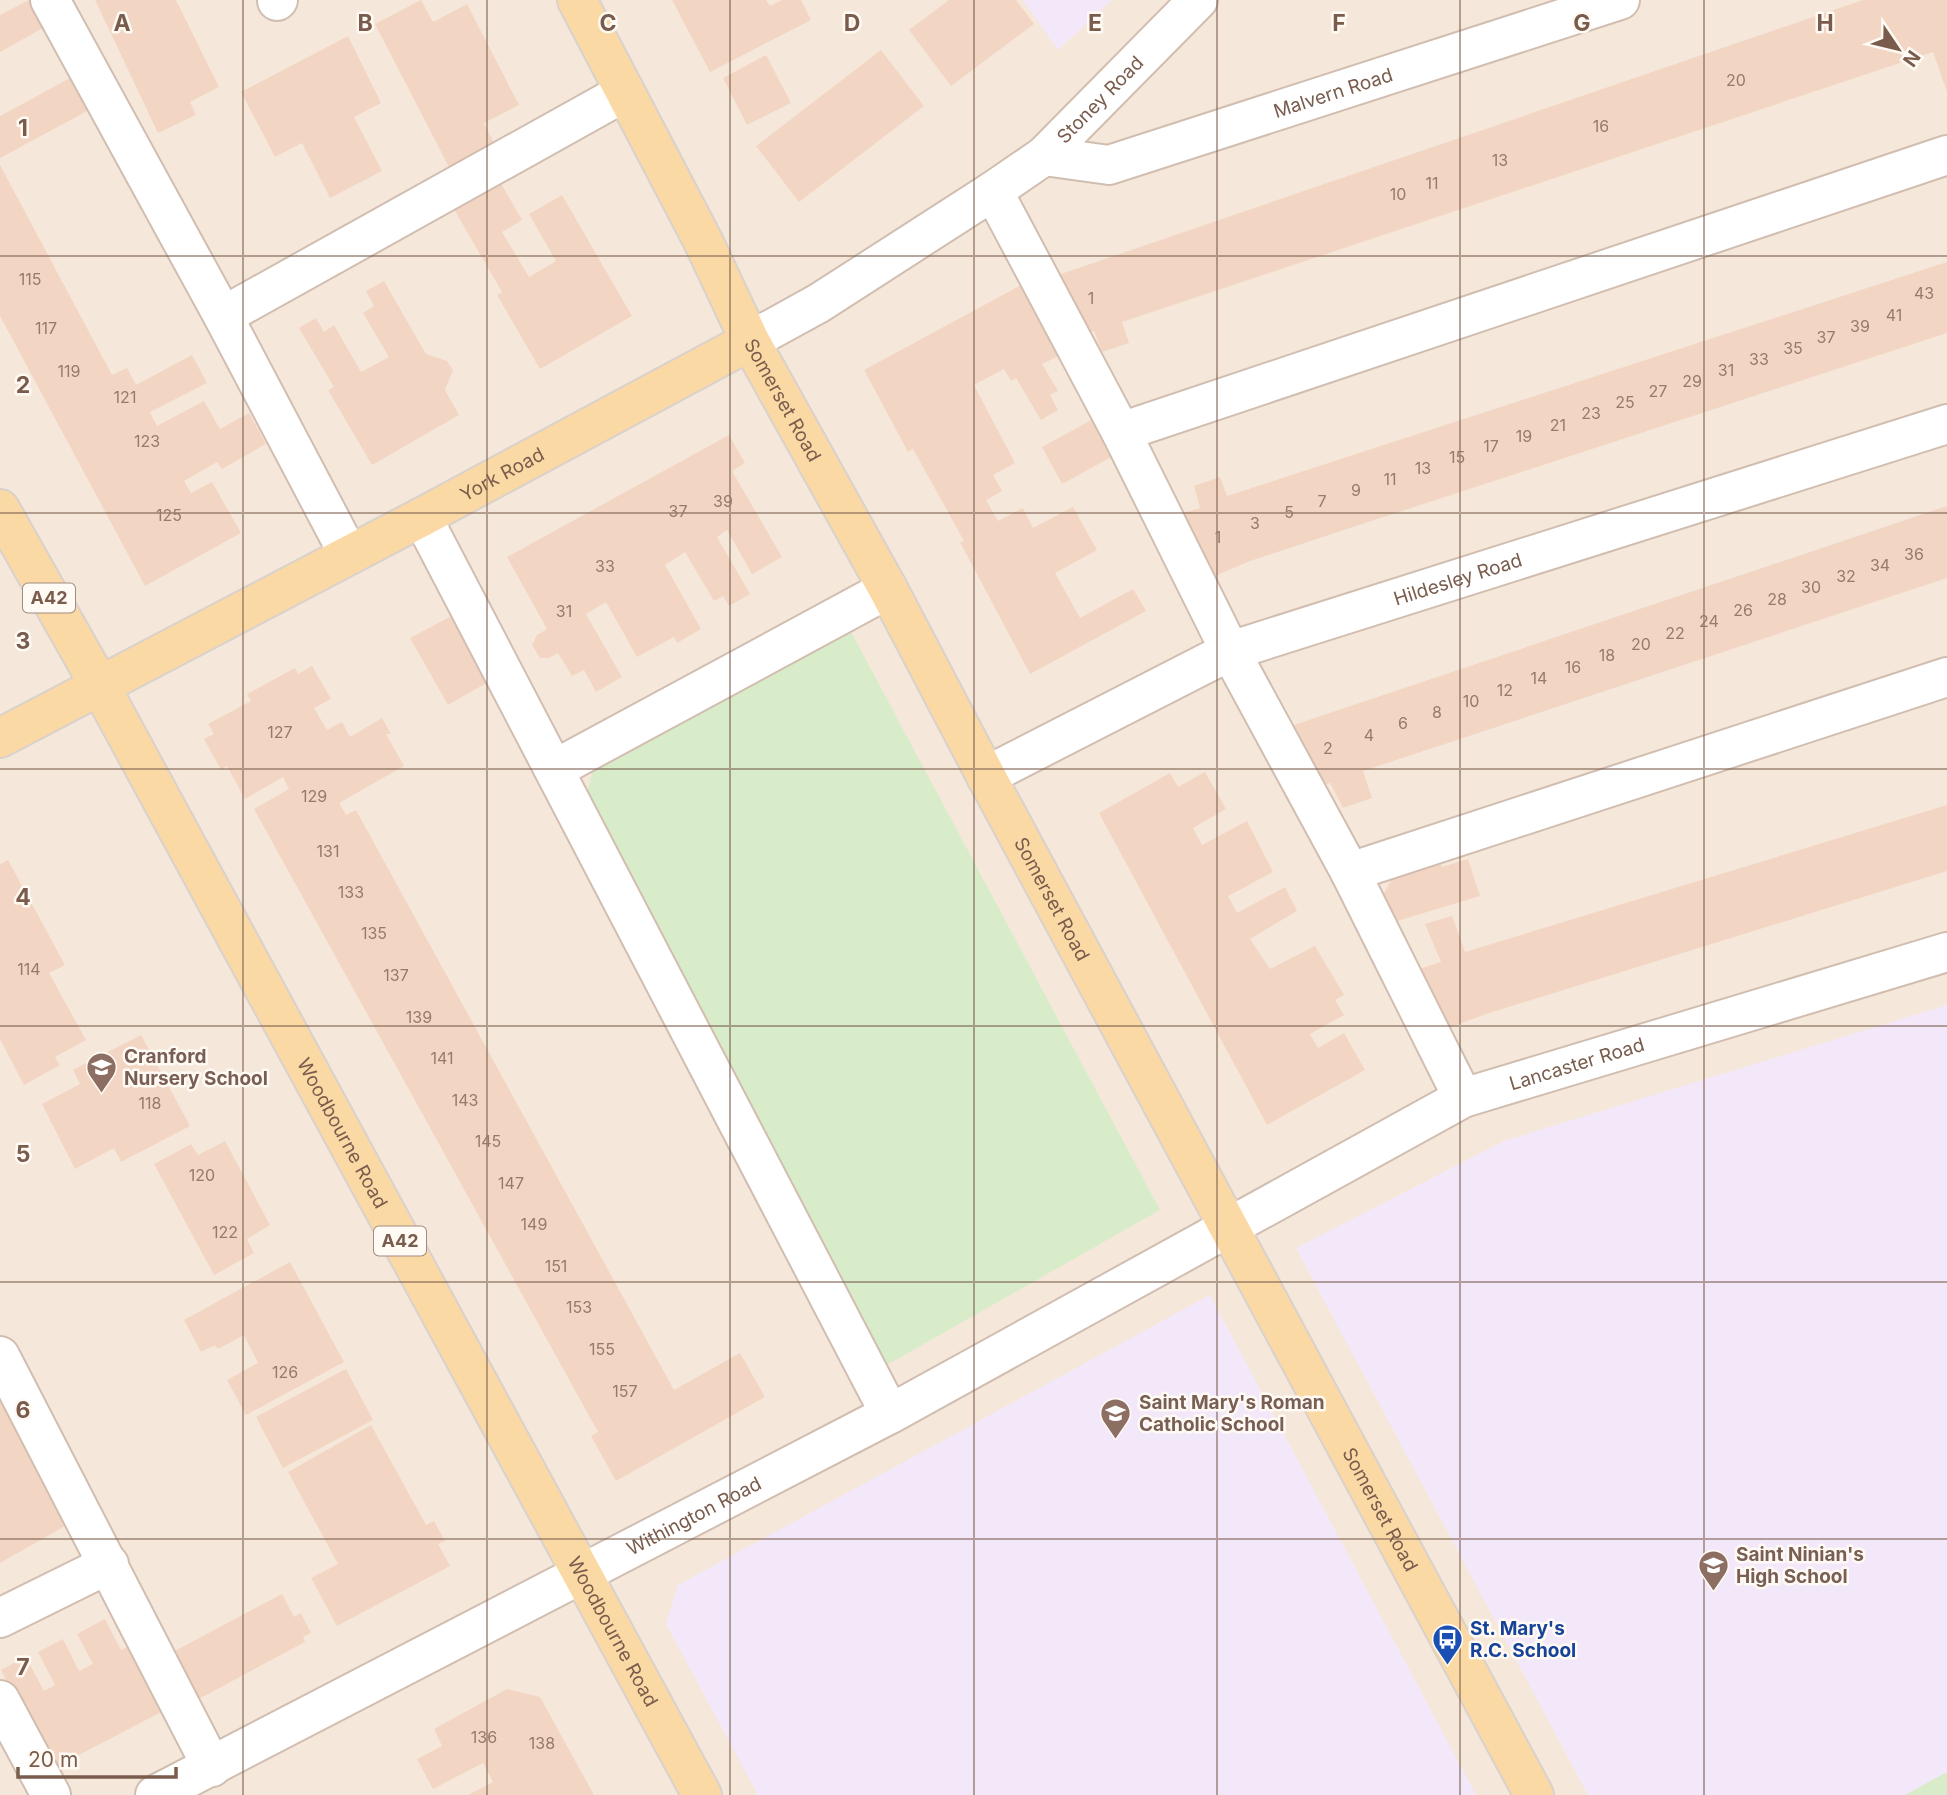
<svg xmlns="http://www.w3.org/2000/svg" width="1947" height="1795" viewBox="0 0 1947 1795" font-family="Inter,sans-serif">
	<rect width="100%" height="100%" fill="#fdf6ec"/>
	<path fill="#f5e8da" d="M0 0H1947V1795H0Z"/>
	<path fill="#f3e8fa" d="M1023 0H1112L1058 50Z
		M1947 1005V1795H1588L1296 1248 1504 1141Z
		M1210 1295 1476 1795H758L666 1624 678 1585Z"/>
	<path fill="#d8ecc9" d="M850 630 1160 1210 887 1365 587 793 594 765Z
		M1947 1772V1795H1905Z"/>
	<path fill="#f3d5c3" d="M29 0 43 28 0 52V15Z
		M95 0H176L219 87 190 102 196 115 158 133Z
		M421 0 433 22 467 4 519 105 484 123 495 145 450 169 375 24Z
		M672 0H766L770 6 782 0H801L811 20 710 72Z
		M949 0H1016L1034 24 951 86 909 30Z
		M1863 0H1947V92L1933 52 1122 322 1129 343 1102 352 1094 331 1083 335 1061 274Z
		M348 36 381 103 354 117 382 171 330 198 302 143 275 157 241 92Z
		M881 50 924 106 799 202 756 146Z
		M766 55 791 103 747 125 723 78Z
		M76 75 93 108 0 158V116Z
		M0 165 112 375 127 368 136 385 192 355 207 383 150 412 157 426 204 401 220 429 249 413 266 444 222 469 217 462 184 481 191 493 212 482 241 533 145 586 0 316Z
		M498 178 522 220 502 232 529 277 556 261 529 214 562 195 632 316 540 369 497 295 502 292 451 204Z
		M1947 262V333L1350 528 1250 561 1215 576 1180 514 1200 508 1194 486 1220 477 1227 496Z
		M384 281 426 354 447 361 453 370 445 390 459 415 372 465 328 390 334 387 299 328 316 318 324 332 334 325 361 372 389 357 363 313 374 306 366 291Z
		M1025 283 1061 355 1042 364 1058 391 1050 395 1058 410 1041 420 1016 378 1011 381 1004 369 974 385 1015 463 993 475 1002 491 986 500 998 521 1023 508 1033 528 1073 507 1097 550 1055 573 1080 618 1133 589 1146 611 1030 674 960 542 964 541 913 449 908 452 864 370Z
		M1095 418 1115 455 1062 484 1042 447Z
		M729 435 745 463 732 471 782 557 752 574 727 530 717 537 750 594 729 606 723 596 714 601 685 552 665 565 701 629 677 643 674 637 637 657 606 602 586 614 622 677 596 692 584 670 572 676 558 653 549 658H540L532 645 537 635 547 629 507 557Z
		M1947 506V578L1363 771 1372 798 1343 808 1330 783 1320 786 1291 726Z
		M453 615 490 681 448 705 410 638Z
		M312 666 331 699 314 708 327 730 342 722 350 737 382 718 391 734H386L404 766 339 803 346 815 356 810 674 1390 740 1353 765 1397 616 1481 591 1436 598 1432 254 809 289 789 283 777 245 799 227 766 221 770 204 739 214 734 208 724 251 701 247 694 295 668 298 674Z
		M1205 772 1226 809 1193 828 1202 845 1247 821 1273 872 1228 896 1237 913 1285 887 1297 911 1250 939 1270 969 1315 946 1344 995 1335 1000 1344 1015 1310 1034 1318 1048 1344 1033 1365 1070 1267 1125 1099 813 1170 773 1178 787Z
		M1947 805V871L1486 1014 1448 1028 1419 969 1441 962 1425 924 1452 916 1465 952Z
		M1468 859 1480 896 1394 922 1381 898 1392 879 1440 863 1442 867Z
		M8 860 65 965 49 973 86 1040 55 1057 60 1065 24 1085 0 1039V864Z
		M141 1035 190 1126 121 1162 114 1148 75 1169 42 1104 80 1084 73 1070Z
		M225 1141 270 1225 247 1239 254 1253 214 1275 154 1164 191 1144 198 1155Z
		M290 1262 344 1362 246 1415 227 1380 258 1363 244 1335 218 1349 215 1345 201 1352 184 1320Z
		M346 1369 373 1420 283 1468 256 1417Z
		M0 1388 74 1521 0 1563Z
		M371 1425 426 1525 434 1521 445 1541 438 1544 450 1566 337 1626 311 1578 338 1564 288 1472Z
		M282 1594 294 1617 301 1613 311 1633 303 1637 305 1642 195 1701 169 1654Z
		M105 1619 121 1650 137 1642 171 1707 52 1769 1 1670 26 1657 44 1691 55 1685 38 1652 63 1639 79 1671 93 1664 77 1634Z
		M507 1689 540 1697 594 1795H468L493 1782 483 1763 433 1789 417 1759 442 1746 434 1729Z"/>
	<g fill="none" stroke-linecap="round" stroke-linejoin="round">
		<defs>
			<g id="minor">
				<path d="M50 0 223 316 349 555"/>
				<path d="M277 1 278 0"/>
				<path id="s1" d="M1044 156 1109 165 1620 0"/>
				<path d="M993 191 1121 432 1230 651 1350 872 1463 1098"/>
				<path d="M223 316 625 92"/>
				<path id="s2" d="M750 341 819 303 993 191 1044 156 1198 0"/>
				<path d="M1121 432 1947 155"/>
				<path d="M422 517 890 1414"/>
				<path d="M555 769 888 589"/>
				<path id="s3" d="M986 776 1230 651 1947 424"/>
				<path d="M1350 872 1947 677"/>
				<path d="M0 1356 212 1767"/>
				<path d="M0 1618 109 1564"/>
				<path d="M0 1700 51 1795"/>
				<path id="s4" d="M155 1795 890 1414 1463 1098 1947 952"/>
			</g>
			<g id="major">
				<path id="s5" d="M577 0 703 241 750 341 888 589 986 776 1534 1795"/>
				<path id="s6" d="M0 509 100 686 702 1795"/>
				<path id="s7" d="M0 738 422 517 750 341"/>
			</g>
		</defs>
		<use href="#minor" stroke="#d1beb0" stroke-width="42"/>
		<use href="#major" stroke="#dad1cd" stroke-width="42"/>
		<use href="#minor" stroke="#fff" stroke-width="38"/>
		<use href="#major" stroke="#fbd9a5" stroke-width="38"/>
	</g>
	<path fill="none" stroke="#7a5c4d" stroke-width="2" stroke-opacity="0.55" d="M243 0V1795M487 0V1795M730 0V1795M974 0V1795M1217 0V1795M1460 0V1795M1704 0V1795M0 256H1947M0 513H1947M0 769H1947M0 1026H1947M0 1282H1947M0 1539H1947"/>
	<defs>
		<symbol id="school-pin" viewBox="-11 -11 22 30"><path d="M0 17L-7.5 6A9.5 9.5 0 1 1 7.5 6Z" fill="#8d6e63" stroke="#fffaf3"/><path d="M0-5L7-2L0 1L-7-2ZM-4 1L0 2.5L4 1V4Q0 6-4 4Z" fill="#fff"/></symbol>
		<symbol id="bus-pin" viewBox="-11 -11 22 30"><path d="M0 17L-7.5 6A9.5 9.5 0 1 1 7.5 6Z" fill="#1a4fb4" stroke="#fffaf3"/><path d="M-5-6H5V4H4V6H2V4H-2V6H-4V4H-5ZM-3.5-4V0h7V-4ZM-3.5 1.2v1.5H-2V1.2ZM2 1.2v1.5H3.5V1.2Z" fill="#fff"/></symbol>
	</defs>
	<g fill-rule="evenodd">
		<use href="#school-pin" x="84" y="1050" width="35" height="47"/>
		<use href="#school-pin" x="1098" y="1396" width="35" height="47"/>
		<use href="#school-pin" x="1696" y="1548" width="35" height="47"/>
		<use href="#bus-pin" x="1430" y="1622" width="35" height="47"/>
	</g>
	<g text-anchor="middle" stroke-width="5" stroke-linejoin="round" paint-order="stroke">
		<g font-size="16" fill="#987a6a">
			<text x="1736" y="86">20</text>
			<text x="1601" y="132">16</text>
			<text x="1500" y="166">13</text>
			<text x="1432" y="189">11</text>
			<text x="1398" y="200">10</text>
			<text x="30" y="285">115</text>
			<text x="1924" y="299">43</text>
			<text x="1091" y="304">1</text>
			<text x="1894" y="321">41</text>
			<text x="1860" y="332">39</text>
			<text x="46" y="334">117</text>
			<text x="1826" y="343">37</text>
			<text x="1793" y="354">35</text>
			<text x="1759" y="365">33</text>
			<text x="1726" y="376">31</text>
			<text x="69" y="377">119</text>
			<text x="1692" y="387">29</text>
			<text x="1658" y="397">27</text>
			<text x="125" y="403">121</text>
			<text x="1625" y="408">25</text>
			<text x="1591" y="419">23</text>
			<text x="1558" y="431">21</text>
			<text x="1524" y="442">19</text>
			<text x="147" y="447">123</text>
			<text x="1491" y="452">17</text>
			<text x="1457" y="463">15</text>
			<text x="1423" y="474">13</text>
			<text x="1390" y="485">11</text>
			<text x="1356" y="496">9</text>
			<text x="723" y="507">39</text>
			<text x="1322" y="507">7</text>
			<text x="678" y="517">37</text>
			<text x="1289" y="518">5</text>
			<text x="169" y="521">125</text>
			<text x="1255" y="529">3</text>
			<text x="1218" y="543">1</text>
			<text x="1914" y="560">36</text>
			<text x="1880" y="571">34</text>
			<text x="605" y="572">33</text>
			<text x="1846" y="582">32</text>
			<text x="1811" y="593">30</text>
			<text x="1777" y="605">28</text>
			<text x="1743" y="616">26</text>
			<text x="564" y="617">31</text>
			<text x="1709" y="627">24</text>
			<text x="1675" y="639">22</text>
			<text x="1641" y="650">20</text>
			<text x="1607" y="661">18</text>
			<text x="1573" y="673">16</text>
			<text x="1539" y="684">14</text>
			<text x="1505" y="696">12</text>
			<text x="1471" y="707">10</text>
			<text x="1437" y="718">8</text>
			<text x="1403" y="729">6</text>
			<text x="280" y="738">127</text>
			<text x="1369" y="741">4</text>
			<text x="1328" y="754">2</text>
			<text x="314" y="802">129</text>
			<text x="328" y="857">131</text>
			<text x="351" y="898">133</text>
			<text x="374" y="939">135</text>
			<text x="29" y="975">114</text>
			<text x="396" y="981">137</text>
			<text x="419" y="1023">139</text>
			<text x="442" y="1064">141</text>
			<text x="465" y="1106">143</text>
			<text x="150" y="1109">118</text>
			<text x="488" y="1147">145</text>
			<text x="202" y="1181">120</text>
			<text x="511" y="1189">147</text>
			<text x="534" y="1230">149</text>
			<text x="225" y="1238">122</text>
			<text x="556" y="1272">151</text>
			<text x="579" y="1313">153</text>
			<text x="602" y="1355">155</text>
			<text x="285" y="1378">126</text>
			<text x="625" y="1397">157</text>
			<text x="484" y="1743">136</text>
			<text x="542" y="1749">138</text>
		</g>
		<g fill="#fffaf3" stroke="#a28b7f" stroke-width="2">
			<rect x="23" y="583.5" width="52" height="29" rx="5"/>
			<rect x="374" y="1226.5" width="52" height="29" rx="5"/>
		</g>
		<g font-size="18" font-weight="bold" fill="#7a5c4d">
			<text x="49" y="604">A42</text>
			<text x="400" y="1247">A42</text>
		</g>
		<g font-size="19" fill="#7a5c4d" stroke="#fffaf3">
			<text dy="7" stroke="none"><textPath href="#s1" startOffset="301">Malvern Road</textPath></text>
			<text dy="7" stroke="none"><textPath href="#s2" startOffset="427">Stoney Road</textPath></text>
			<text dy="7" stroke="none"><textPath href="#s5" startOffset="450">Somerset Road</textPath></text>
			<text dy="7" stroke="none"><textPath href="#s7" startOffset="567">York Road</textPath></text>
			<text dy="7" stroke="none"><textPath href="#s3" startOffset="513">Hildesley Road</textPath></text>
			<text dy="7" stroke="none"><textPath href="#s5" startOffset="1017">Somerset Road</textPath></text>
			<text dy="7" stroke="none"><textPath href="#s4" startOffset="1601">Lancaster Road</textPath></text>
			<text dy="7" stroke="none"><textPath href="#s6" startOffset="712">Woodbourne Road</textPath></text>
			<text dy="7" stroke="none"><textPath href="#s5" startOffset="1710">Somerset Road</textPath></text>
			<text dy="7" stroke="none"><textPath href="#s4" startOffset="607">Withington Road</textPath></text>
			<text dy="7" stroke="none"><textPath href="#s6" startOffset="1279">Woodbourne Road</textPath></text>
		</g>
		<g font-size="19" font-weight="bold" fill="#785e54" stroke="#fffaf3" text-anchor="start">
			<text x="124" y="1063">Cranford<tspan x="124" dy="22">Nursery School</tspan></text>
			<text x="1139" y="1409">Saint Mary's Roman<tspan x="1139" dy="22">Catholic School</tspan></text>
			<text x="1736" y="1561">Saint Ninian's<tspan x="1736" dy="22">High School</tspan></text>
		</g>
		<g font-size="19" font-weight="bold" fill="#164399" stroke="#fffaf3" text-anchor="start">
			<text x="1470" y="1635">St. Mary's<tspan x="1470" dy="22">R.C. School</tspan></text>
		</g>
	</g>
	<g font-size="23" text-anchor="middle" font-weight="bold" fill="#7a5c4d" stroke="#fffaf3" stroke-width="5" stroke-linejoin="round" paint-order="stroke">
		<text x="122" y="31">A</text>
		<text x="365" y="31">B</text>
		<text x="608" y="31">C</text>
		<text x="852" y="31">D</text>
		<text x="1095" y="31">E</text>
		<text x="1339" y="31">F</text>
		<text x="1582" y="31">G</text>
		<text x="1825" y="31">H</text>
		<text x="23" y="136">1</text>
		<text x="23" y="393">2</text>
		<text x="23" y="649">3</text>
		<text x="23" y="905">4</text>
		<text x="23" y="1162">5</text>
		<text x="23" y="1418">6</text>
		<text x="23" y="1675">7</text>
	</g>
	<g transform="translate(1898 49) rotate(125)" stroke="#fffaf3" stroke-width="5" paint-order="stroke">
	<path d="M0-5L12 26L0 18L-12 26Z" fill="#7a5c4d"/>
	<text y="-10" font-size="19" font-weight="bold" text-anchor="middle" fill="#7a5c4d">N</text>
	</g>
	<path d="M18 1767v10h158v-10" fill="none" stroke="#7a5c4d" stroke-width="3.5"/>
	<text x="28" y="1767" font-size="21" fill="#7a5c4d" stroke="#fffaf3" stroke-width="5" paint-order="stroke">20 m</text>
</svg>
